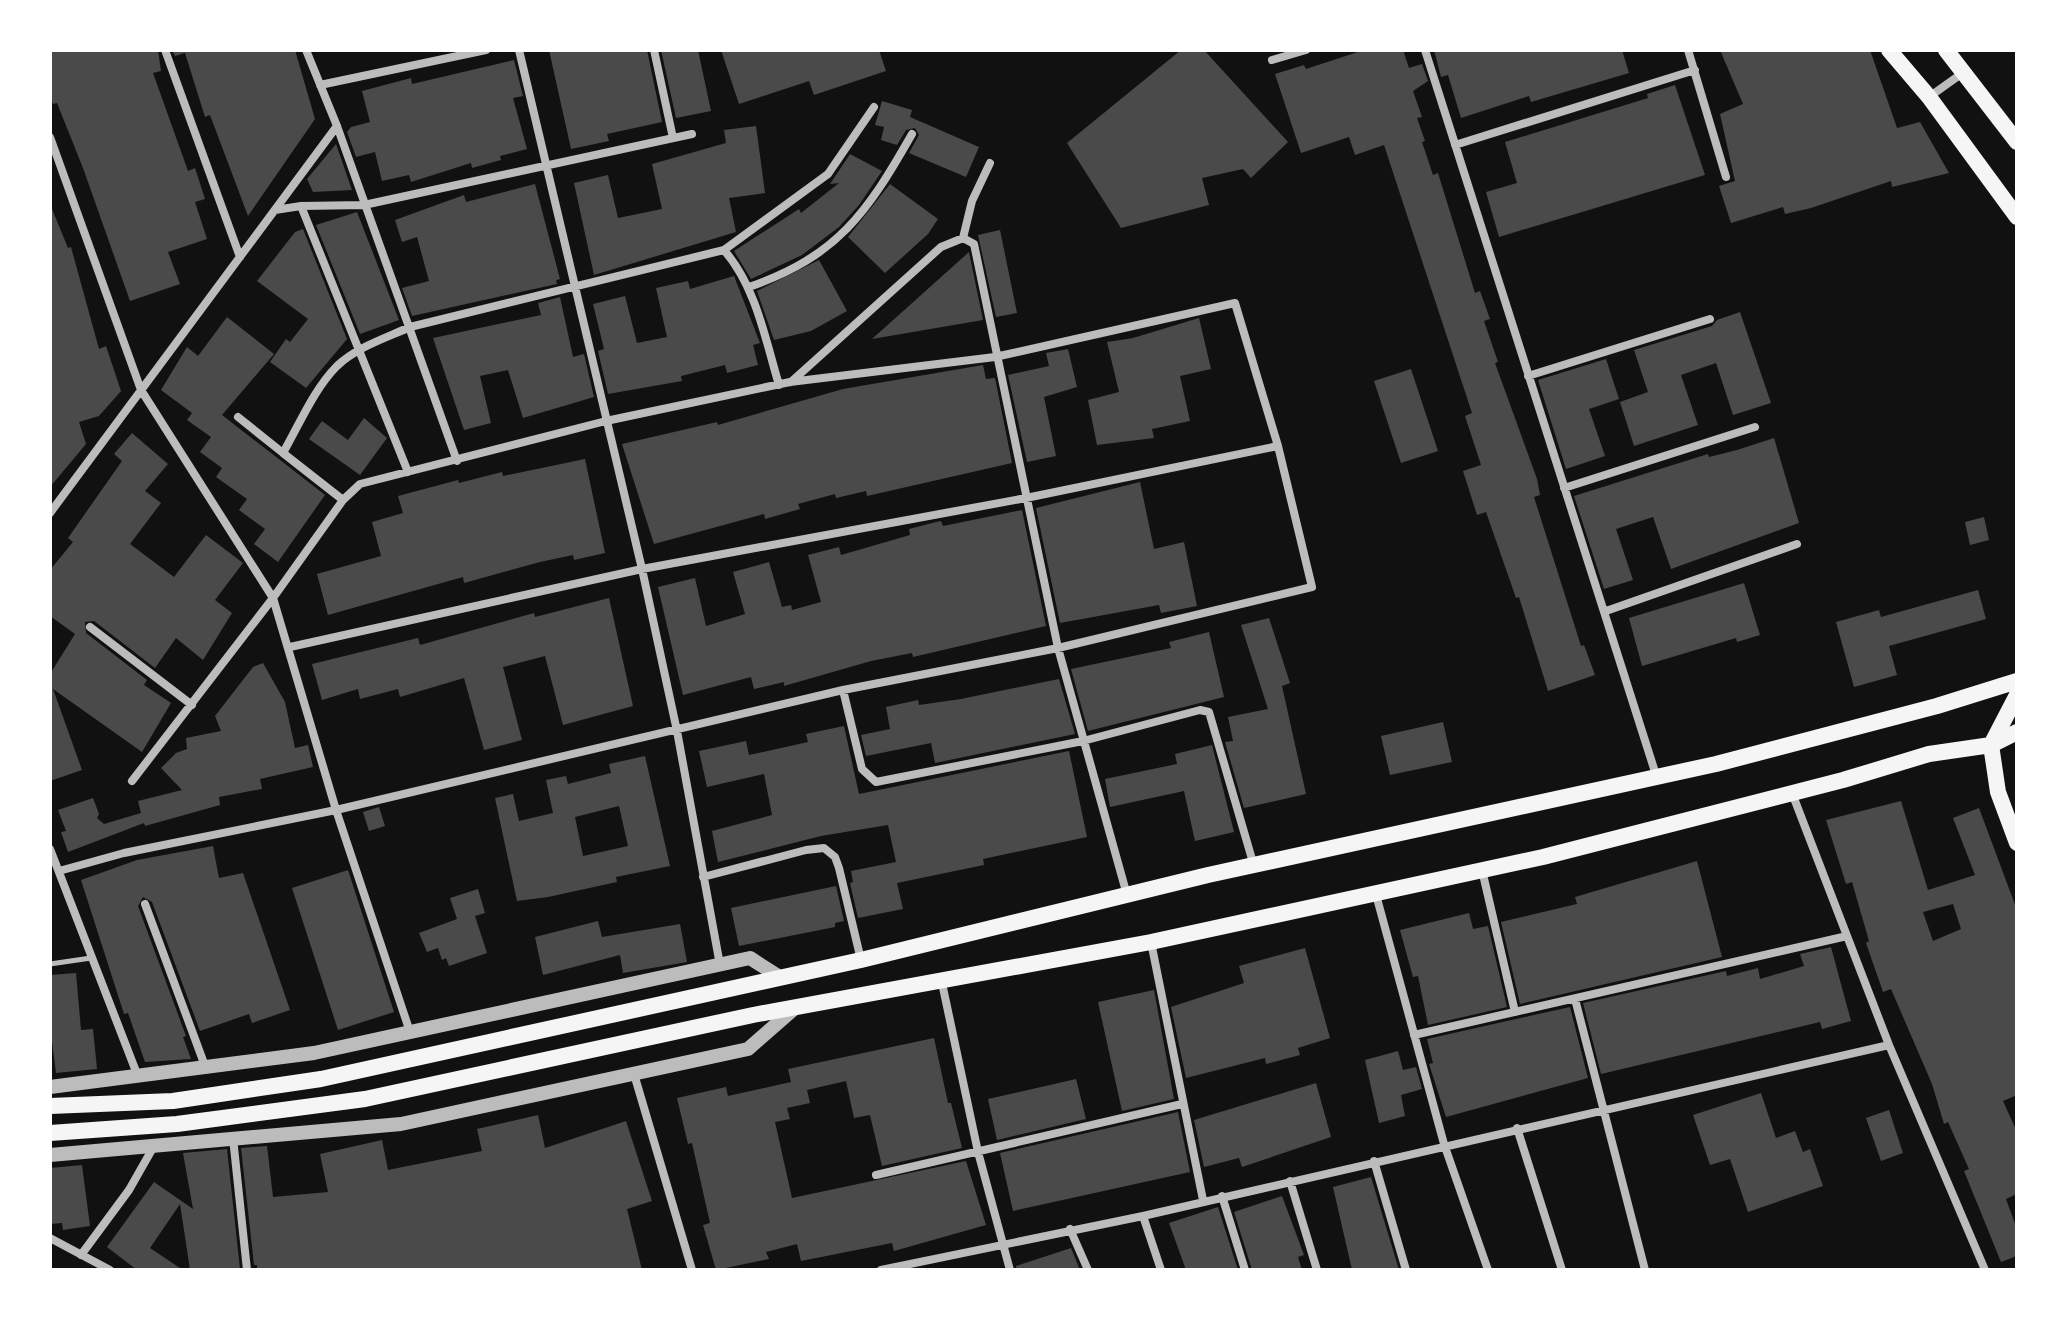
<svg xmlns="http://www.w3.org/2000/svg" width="2067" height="1320" viewBox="0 0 2067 1320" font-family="'Work Sans',sans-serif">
	<rect width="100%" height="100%" fill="#111"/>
	<path fill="#4a4a4a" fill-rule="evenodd" d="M50 50H158L161 71 153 73 188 171 195 168 205 199 195 202 207 239 168 252 180 284 130 301 83 168 57 103 53 104 50 96Z
		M172 50H295L315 119 248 216 210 115 205 117 185 53 175 56Z
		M549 50H647L662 122 607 134 609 141 571 149Z
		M661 50H698L711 111 676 118Z
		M721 50H879L886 71 814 95 809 81 739 104Z
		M1181 50H1204L1288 142 1251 178 1243 169 1202 178 1209 205 1121 228 1067 143Z
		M1364 50H1403L1409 68 1422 64 1428 81 1413 91 1422 117 1417 118 1425 141 1422 142 1433 175 1438 173 1475 293 1480 291 1490 319 1484 321 1498 362 1495 363 1537 479 1540 495 1534 497 1581 646 1584 645 1595 675 1548 691 1519 597 1516 598 1486 512 1477 515 1463 471 1481 465 1465 416 1472 413 1384 145 1355 155 1349 137 1301 153 1275 74 1304 65 1306 69Z
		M1434 50H1622L1629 73 1531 102 1529 96 1461 118 1448 75 1441 77Z
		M1720 50H1870L1897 128 1920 122 1949 173 1892 187 1891 181 1811 208 1785 214 1783 207 1731 223 1719 186 1735 181 1720 114 1743 104Z
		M514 60 523 96 513 98 527 149 500 156 501 160 472 168 471 163 411 182 409 175 382 181 375 152 356 157 347 132 351 127 370 122 362 91 411 78 412 84Z
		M1675 85 1705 175 1499 237 1486 192 1517 183 1505 142 1648 98 1647 94Z
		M882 101 912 110 910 117 979 147 966 177 909 153 919 135 915 128 906 130 897 145 881 140 884 127 875 125Z
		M756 126 765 193 729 198 736 232 594 275 574 183 608 175 618 218 662 209 652 164 726 143 724 130Z
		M336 144 352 190 313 192 307 179Z
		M850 154 882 171 859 205 839 227 802 255 751 279 734 251 799 209 801 213 839 183 830 184Z
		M535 184 560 279 556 280 557 284 412 316 402 288 429 281 417 237 402 242 395 220 464 195 466 202Z
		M890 184 938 219 928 234 885 273 848 237Z
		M50 204 68 248 71 247 99 349 106 346 121 391 99 416 79 422 86 444 50 487Z
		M357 212 399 320 360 334 316 225Z
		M303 229 347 339 306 388 270 362 286 339 290 342 308 319 257 281 295 232Z
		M1000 230 1017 313 996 317 978 235Z
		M969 252 983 320 872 339Z
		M819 260 847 311 811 331 774 340 757 291Z
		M734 276 760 343 753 345 758 365 727 373 725 365 681 376 682 381 608 394 598 351 604 349 593 304 625 296 637 343 667 337 656 288 688 281 690 289Z
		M560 297 573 357 584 354 594 397 523 418 508 370 480 376 491 423 464 430 433 338 541 315 538 303Z
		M1740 312 1771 403 1733 415 1716 363 1681 375 1698 425 1634 446 1620 402 1648 392 1634 350 1712 326 1717 320Z
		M227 317 274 354 222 415 325 495 278 562 254 544 265 529 239 510 247 499 216 477 222 468 200 452 211 437 187 420 192 413 161 390 187 347 198 356Z
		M1199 318 1211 369 1180 376 1190 421 1152 429 1154 438 1097 445 1088 400 1119 392 1107 342 1133 338Z
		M1068 349 1077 387 1044 397 1056 456 1027 462 1008 375 1049 366 1046 353Z
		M1606 359 1619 399 1589 409 1605 456 1566 469 1538 380Z
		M983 365 986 379 995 378 1012 463 867 496 866 491 836 498 835 494 798 504 800 509 765 519 764 514 654 544 622 444 717 422 718 425 843 389Z
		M1411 369 1438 451 1401 463 1374 381Z
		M364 418 387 438 360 475 309 439 322 421 348 440Z
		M132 433 168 464 145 491 161 503 130 544 174 577 206 535 243 563 215 600 232 613 203 660 176 638 155 668 94 621 85 622 86 633 147 680 144 685 171 703 142 752 53 689 82 770 50 781V674L75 634 50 616V570L73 542 68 538 122 461 114 454Z
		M1774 438 1799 523 1671 569 1653 517 1616 529 1633 580 1604 589 1574 496 1708 454 1709 457 1737 450Z
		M585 459 605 553 574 560 573 555 540 562 464 583 463 577 328 615 317 574 381 556 372 522 403 513 398 496 458 480 459 483 502 472 503 476Z
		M1140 482 1154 549 1184 542 1197 606 1161 613 1159 605 1060 623 1036 508Z
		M1022 510 1046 626 913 657 912 653 871 661 784 686V682L754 689 751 677 683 695 658 587 695 578 706 626 745 614 733 572 769 562 782 607 791 605 792 610 821 602 808 555 839 547 841 555 910 535 909 529 936 522 941 521 943 526Z
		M1984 517 1989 540 1970 545 1965 522Z
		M1744 583 1760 635 1737 642 1736 638 1642 666 1629 618Z
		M1978 590 1986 619 1889 646 1897 675 1854 687 1836 622 1879 610 1881 617Z
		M609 598 633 706 563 725 545 656 503 667 522 740 484 750 464 678 400 697 398 689 360 699 358 689 322 700 312 664 418 638 420 645 534 613 535 617Z
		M1269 618 1290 683 1282 686 1306 794 1244 808 1225 742 1233 741 1228 717 1268 709 1241 625Z
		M1209 632 1224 697 1088 731 1071 669 1171 648 1169 642Z
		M263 663 285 702 295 748 308 745 313 767 260 779 262 789 219 797 220 805 145 826 144 823 68 852 61 832 66 831 58 810 93 798 99 814 97 818 104 824 141 813 138 801 182 790 161 768 176 753 187 749 186 738 221 731 215 716 253 667Z
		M1059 679 1075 734 935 763 931 743 866 756 861 735 890 729 886 707 918 700 919 705 961 699Z
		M1443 722 1452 762 1390 775 1381 736Z
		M844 726 859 794 1069 751 1087 837 983 859 984 865 897 883 903 909 858 918 850 883 853 882 851 871 896 862 888 825 821 836 718 862 712 831 772 815 764 774 707 787 699 751 746 741 749 755 808 742 806 734Z
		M1212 745 1234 832 1195 841 1184 791 1110 807 1105 779 1177 764 1175 754Z
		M645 756 670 866 616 877 617 882 548 897 517 901 495 798 513 794 519 821 553 813 546 780 566 776 568 784 611 773 609 764ZM619 806 628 846 583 856 575 817Z
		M1901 801 1928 890 1975 875 1953 818 1979 808 2017 910V1095L2003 1101 2017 1132V1194L2006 1199 2017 1229V1256L2001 1262 1964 1171 1969 1169 1948 1122 1944 1124 1932 1084 1891 989 1883 992 1866 943 1869 941 1852 882 1846 884 1826 820ZM1953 904 1961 929 1933 941 1923 912Z
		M379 807 385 826 369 831 363 812Z
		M213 846 219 878 243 873 290 1010 252 1023 249 1014 200 1031 152 902 143 897 138 906 186 1036 183 1037 191 1059 145 1062 128 1013 124 1014 81 880 137 860Z
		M1697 861 1722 957 1520 1004 1501 922 1577 904 1575 897Z
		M348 870 394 1012 338 1030 292 888Z
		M836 886 844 921 835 923V927L739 946 731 908Z
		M478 889 485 913 475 916 487 953 449 966 446 958 442 960 438 948 427 952 419 933 457 919 450 898Z
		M1469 913 1473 929 1488 926 1507 1007 1428 1025 1418 976 1413 977 1400 930Z
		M598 921 602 937 680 924 687 962 623 973 620 955 543 975 535 937Z
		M1831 947 1851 1021 1822 1029 1820 1022 1601 1074 1583 1003 1726 971 1727 976 1758 968 1760 979 1804 966 1800 954Z
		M1305 948 1330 1038 1298 1048 1300 1055 1266 1064 1265 1058 1186 1078 1171 1007 1244 983 1239 966Z
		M76 973 81 1030 93 1029 97 1069 56 1073 50 1026V975Z
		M1154 990 1174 1099 1122 1111 1098 1002Z
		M1570 1007 1588 1078 1446 1117 1429 1064 1433 1063 1427 1039Z
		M934 1038 948 1103H951L962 1148 882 1166 870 1115 854 1118 846 1081 807 1090 810 1103 787 1108 790 1119 775 1122 792 1198 966 1161 986 1225 894 1251 892 1243 801 1261 797 1244 766 1252 769 1259 716 1270 703 1225 710 1223 692 1143 688 1144 677 1098 726 1087 728 1096 791 1082 788 1069Z
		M1398 1051 1403 1070 1416 1067 1422 1089 1401 1095 1405 1116 1379 1123 1365 1060Z
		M1076 1079 1086 1119 997 1140 988 1099Z
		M1316 1083 1331 1137 1242 1167 1239 1158 1204 1167 1194 1120Z
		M1761 1093 1776 1138 1795 1131 1803 1152 1810 1149 1823 1186 1748 1212 1730 1159 1710 1165 1693 1115Z
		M1889 1110 1903 1153 1881 1161 1866 1118Z
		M1178 1112 1190 1172 1013 1211 1000 1153Z
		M538 1115 545 1148 626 1121 652 1201 627 1209 642 1270H257V1265H254L241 1148 267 1146 273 1197 328 1192 320 1154 382 1140 388 1170 482 1151 477 1129Z
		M227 1149 240 1269 190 1270 180 1204 150 1248 183 1270H137L107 1247 154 1182 193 1209 183 1153Z
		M82 1165 90 1226 63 1230 62 1223 50 1224V1168Z
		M1371 1177 1399 1270H1352L1333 1187Z
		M1282 1196 1304 1255 1298 1257 1302 1270H1252L1234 1212Z
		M1218 1207 1238 1270H1186L1169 1223Z
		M1071 1248 1080 1270H1017L1016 1266Z"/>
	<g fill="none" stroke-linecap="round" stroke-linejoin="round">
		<path stroke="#bcbcbc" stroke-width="5" d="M50 964 91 958"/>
		<path stroke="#bcbcbc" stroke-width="8" d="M165 50 240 257
			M306 50 337 126 457 461
			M519 50 642 569 677 731 720 965
			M654 50 673 138
			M1425 50 1656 775
			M1688 50 1726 177
			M1272 60 1306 50
			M320 85 486 50
			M1929 97 1964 72
			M50 137 141 390 273 598 336 810 410 1032
			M1455 145 1695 70
			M301 206 408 472
			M275 210 301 206 364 205 692 134
			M963 238 972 201 990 163
			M724 250 828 174 874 107
			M749 287C838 256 867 213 912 134
			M1528 376 1710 319
			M791 382 941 247 963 238 974 244 1058 648 1127 895
			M238 417 283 453
			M1564 488 1755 427
			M343 500 283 453C299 425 314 389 337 366 357 347 386 338 410 327L724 250C756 287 765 338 779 385
			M50 513 337 126
			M1606 611 1797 544
			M90 627 192 705
			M290 647 642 569 1026 498 1278 446
			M843 690 862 769 876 782 1083 741 1200 710 1209 712 1254 866
			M1792 793 1889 1045 1985 1270
			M50 849 137 1074
			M1482 870 1515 1012
			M59 871 124 853 336 810 843 690 1058 648 1312 587 1278 446 1235 303 995 357 790 382 606 421 360 484 343 500 273 598 132 781
			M703 877 806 850 824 848 835 857 839 868 861 960
			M1375 891 1444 1144 1488 1270
			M145 904 205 1066
			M1151 942 1203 1200
			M942 983 978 1152 1010 1270
			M1575 999 1645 1270
			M1414 1035 1847 936
			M634 1074 692 1270
			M1517 1128 1562 1270
			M233 1138 247 1270
			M1374 1161 1406 1270
			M876 1175 1182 1104
			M1290 1181 1317 1270
			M1222 1196 1245 1270
			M1143 1216 1161 1270
			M1070 1229 1088 1270
			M50 1238 110 1270
			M81 1255 129 1190 154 1146
			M881 1270 1143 1216 1889 1045"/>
		<path stroke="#bcbcbc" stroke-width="14" d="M50 1087 314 1053 750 958 781 978
			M50 1155 401 1124 748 1049 796 1007"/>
		<path stroke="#f5f5f5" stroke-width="16" d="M1889 50 1929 97 2017 217
			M1946 50 2017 142
			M2017 695 1991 745 1998 792 2017 843
			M50 1106 173 1101 321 1079 861 960 1208 875 1716 764 1937 706 2017 681
			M50 1133 177 1124 365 1099 753 1015 1151 942 1543 857 1843 780 1929 754 1991 745 2017 732"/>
	</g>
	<rect width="2067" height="1320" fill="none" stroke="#ffffff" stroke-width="104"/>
</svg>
